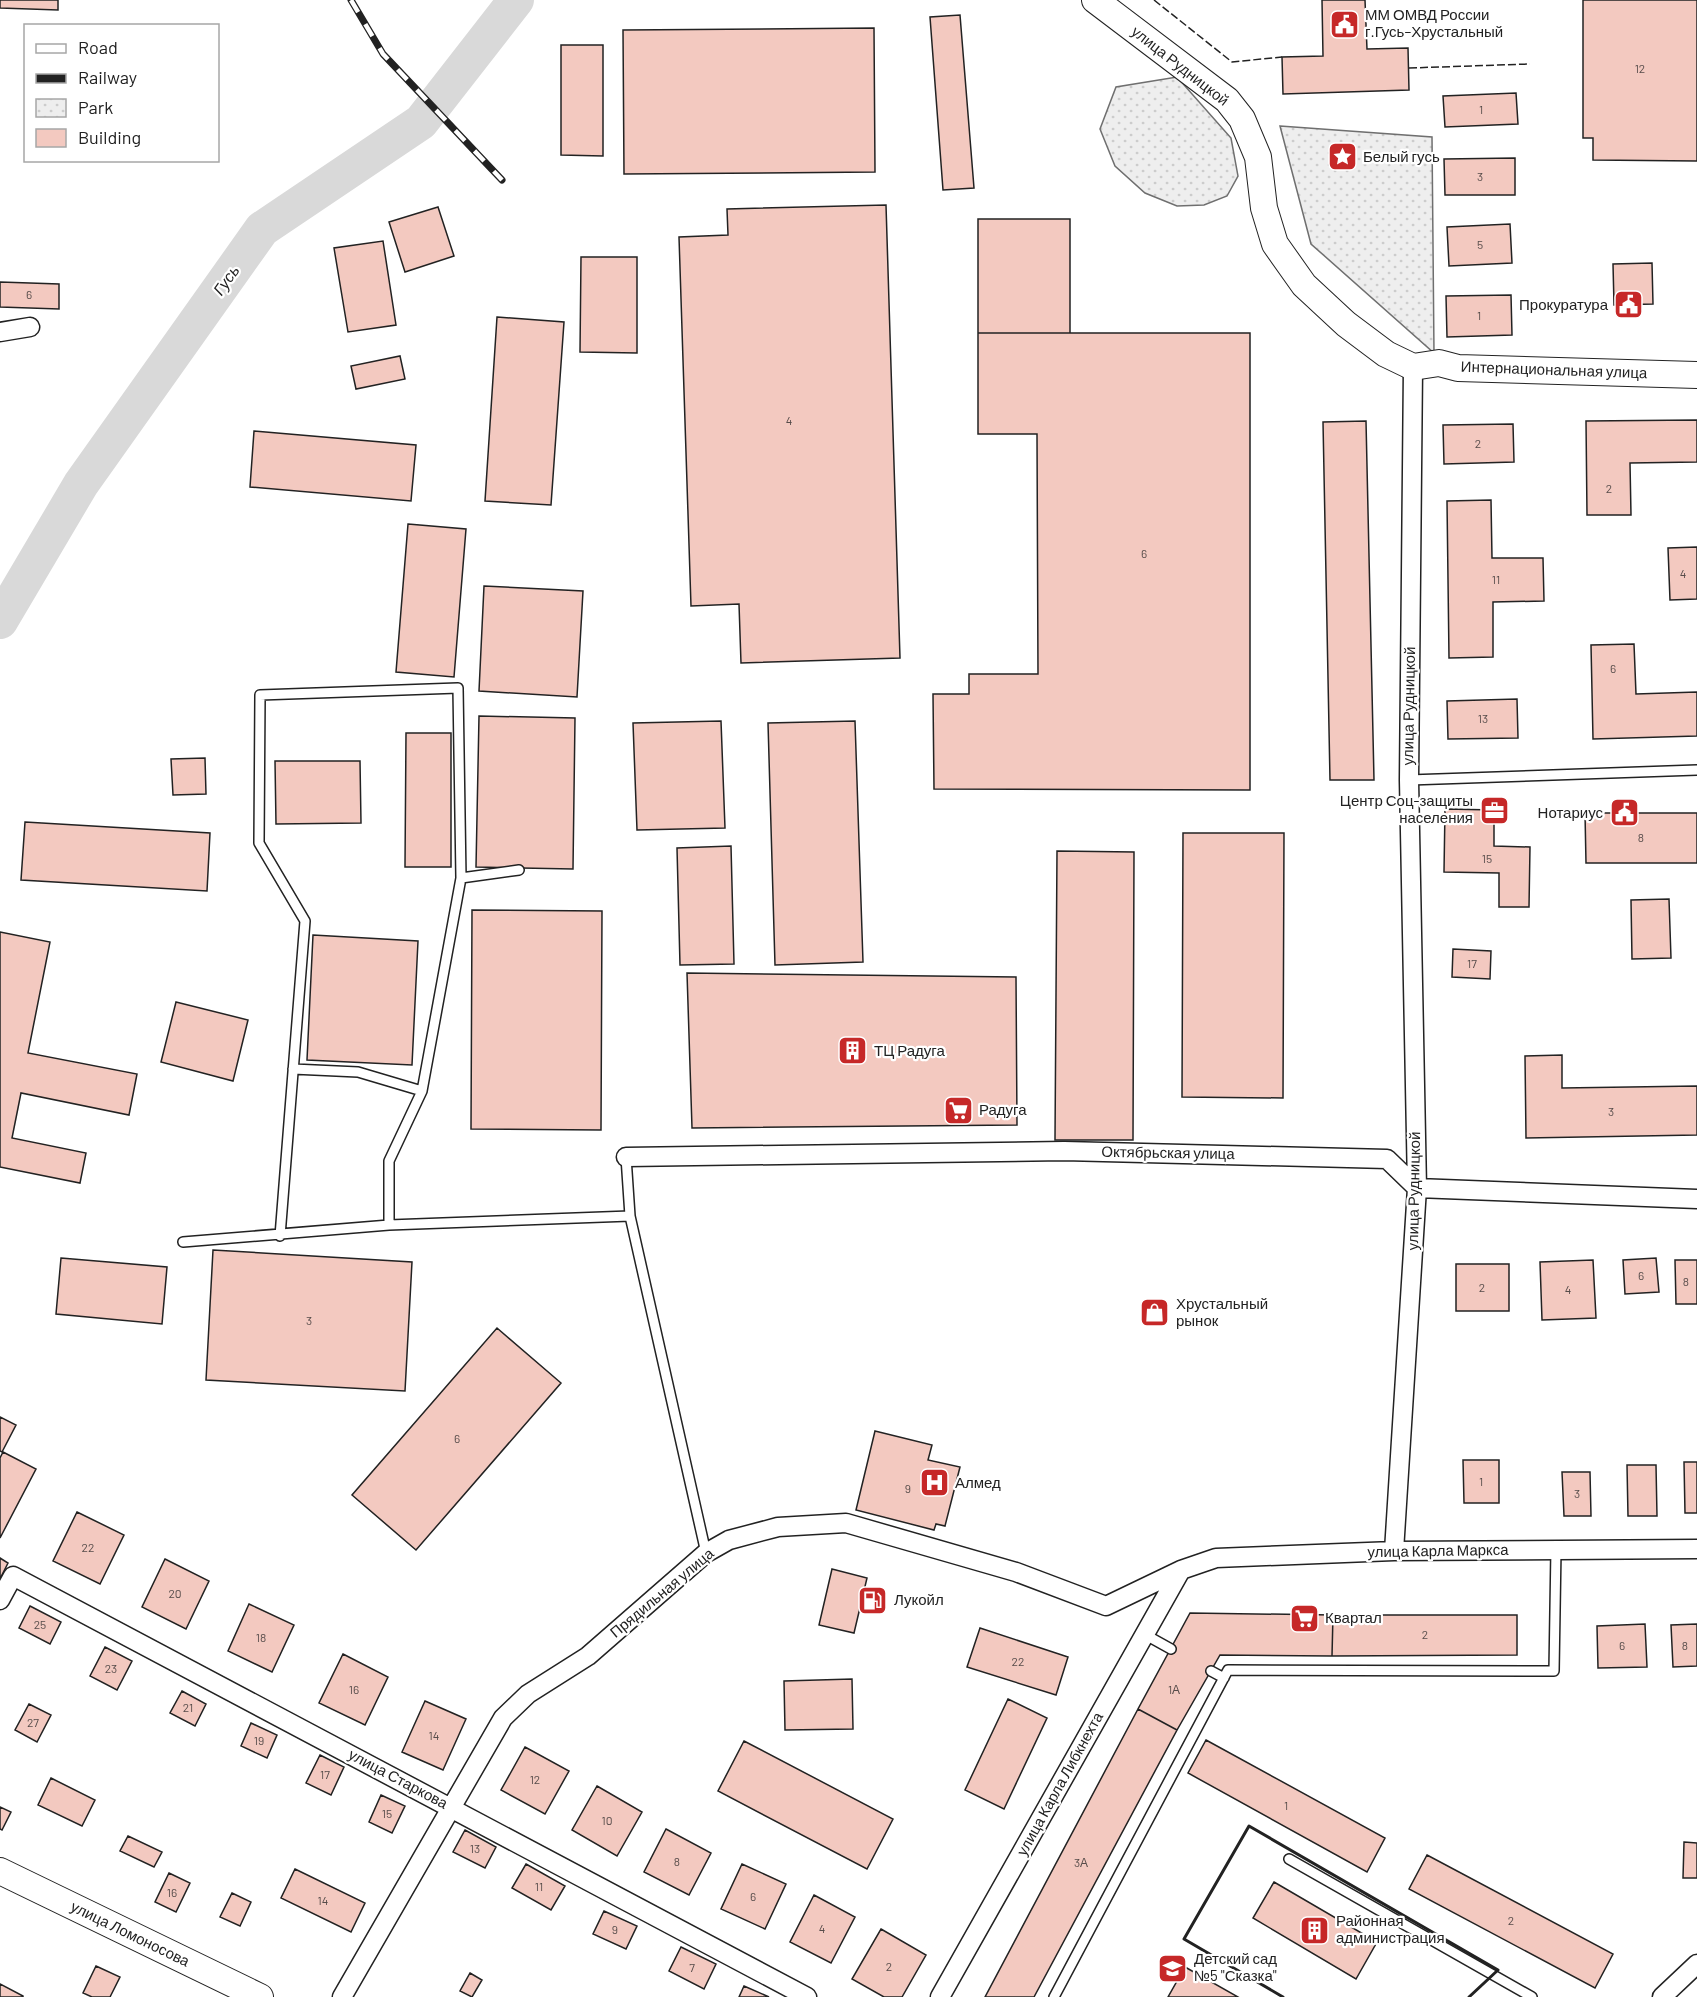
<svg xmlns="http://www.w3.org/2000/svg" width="1697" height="1997" viewBox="0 0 1697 1997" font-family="Barlow,sans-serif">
	<defs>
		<pattern id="park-dots" width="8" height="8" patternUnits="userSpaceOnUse" patternTransform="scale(1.5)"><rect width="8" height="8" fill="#eee"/><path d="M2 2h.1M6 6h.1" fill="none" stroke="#ccc" stroke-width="1.8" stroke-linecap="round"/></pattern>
	</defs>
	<rect width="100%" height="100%" fill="#fff"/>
	<path fill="url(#park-dots)" stroke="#6f6f6f" stroke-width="1.5" d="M1177 77 1231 138 1238 176 1227 196 1204 205 1177 206 1145 193 1115 166 1100 129 1116 87Z
		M1280 126 1432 137 1434 353 1311 244Z"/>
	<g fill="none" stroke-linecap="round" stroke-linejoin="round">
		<path stroke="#d9d9d9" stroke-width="36" d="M0 621 81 484 262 229 421 122 516 0"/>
	</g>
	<path fill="#f3c9c0" stroke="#222" stroke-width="1.5" d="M0 0H58V10L0 8Z
		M1322 0H1365L1367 49 1408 48 1409 90 1283 94 1282 57 1323 56Z
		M1583 0H1697V161L1593 160V138H1583Z
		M960 15 974 188 943 190 930 17Z
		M874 28 875 172 624 174 623 30Z
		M561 45H603V156L561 155Z
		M1516 93 1518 124 1445 127 1443 96Z
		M1515 158V195H1445L1444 159Z
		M886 205 900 658 741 663 739 604 691 606 679 237 728 235 727 209Z
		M438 207 454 256 405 272 389 222Z
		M978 219H1070V333H978Z
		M1510 224 1512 263 1449 266 1447 227Z
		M383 241 396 325 348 332 334 248Z
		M581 257H637V353L580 352Z
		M1652 263 1653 304 1614 305 1613 264Z
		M0 282 59 284V309L0 307Z
		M1511 295 1512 335 1447 337 1446 296Z
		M497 317 564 322 551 505 485 501Z
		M978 333H1250V790L934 789 933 694H969V674H1038L1037 434H978Z
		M400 356 405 379 356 389 351 366Z
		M1697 420V462L1630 463 1631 515H1587L1586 421Z
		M1366 421 1374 780H1330L1323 422Z
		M1513 424 1514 462 1444 464 1443 425Z
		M254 431 416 445 411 501 250 487Z
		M1491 500 1492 558H1543L1544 601 1493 602V657L1449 658 1447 501Z
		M408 524 466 529 454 677 396 672Z
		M1697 547V599L1670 600 1668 548Z
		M484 586 583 591 577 697 479 691Z
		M1634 644 1636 694 1697 692V736L1593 739 1591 645Z
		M1517 699 1518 738 1448 739 1447 701Z
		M479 716 575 718 573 869 476 867Z
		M721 721 725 828 637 830 633 723Z
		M855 721 863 962 775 965 768 723Z
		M406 733H451V867H405Z
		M205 758 206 794 173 795 171 759Z
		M275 761H360L361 823 276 824Z
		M1445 809 1494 810V846L1530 847 1529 907H1499V873L1444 872Z
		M1585 813H1697V863H1586Z
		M25 822 210 833 207 891 21 880Z
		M1183 833H1284L1283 1098 1182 1097Z
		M731 846 734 964 680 965 677 848Z
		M1057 851 1134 852 1133 1140H1055Z
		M1669 899 1671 958 1632 959 1631 900Z
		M472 910 602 911 601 1130 471 1129Z
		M0 932 50 942 28 1053 137 1074 129 1115 21 1093 12 1138 86 1153 80 1183 0 1167Z
		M313 935 418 941 412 1065 307 1060Z
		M1453 949 1491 951 1490 979 1452 977Z
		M687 973 1016 977 1017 1125 692 1128Z
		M176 1002 248 1020 233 1081 161 1062Z
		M1562 1055V1088L1697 1086V1135L1526 1138 1525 1056Z
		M213 1250 412 1262 405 1391 206 1380Z
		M61 1258 167 1267 162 1324 56 1314Z
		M1656 1258 1659 1292 1625 1294 1623 1260Z
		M1593 1260 1596 1318 1542 1320 1540 1262Z
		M1675 1260H1697V1304H1676Z
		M1456 1264H1509V1311H1456Z
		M497 1328 561 1383 416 1550 352 1495Z
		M0 1417 16 1425 2 1452 0 1451Z
		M875 1431 932 1445 928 1460 960 1467 945 1526 936 1524 934 1530 856 1510Z
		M3 1452 36 1469 0 1538V1458Z
		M1463 1460H1499V1503H1464Z
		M1684 1462H1697V1513H1685Z
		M1627 1465H1656L1657 1516H1628Z
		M1562 1472H1590L1591 1516H1564Z
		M77 1512 124 1535 100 1584 53 1561Z
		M0 1558 8 1563 0 1579Z
		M165 1559 209 1581 186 1629 142 1607Z
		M832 1569 867 1578 854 1633 819 1625Z
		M249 1604 294 1625 272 1672 228 1651Z
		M30 1606 61 1622 50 1644 19 1628Z
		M1190 1613 1333 1615 1332 1656 1220 1655 1177 1730 1138 1709Z
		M1333 1615H1517V1655L1332 1656Z
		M1645 1624 1647 1667 1598 1668 1597 1626Z
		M1697 1624V1666L1673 1667 1671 1625Z
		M980 1628 1068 1657 1056 1695 967 1667Z
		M105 1647 132 1661 117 1690 90 1676Z
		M343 1654 388 1677 365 1725 319 1703Z
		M852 1679 853 1729 785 1730 784 1681Z
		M182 1691 206 1704 195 1726 170 1713Z
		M1008 1699 1047 1718 1004 1809 965 1790Z
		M425 1701 466 1719 443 1770 402 1752Z
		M29 1704 51 1715 37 1742 15 1730Z
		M1138 1709 1177 1730 1034 1997H985Z
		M251 1723 277 1735 267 1758 241 1746Z
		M1206 1740 1385 1838 1367 1872 1188 1773Z
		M744 1741 893 1819 867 1869 718 1791Z
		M525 1747 569 1771 545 1814 501 1790Z
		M320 1755 344 1767 331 1795 306 1783Z
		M51 1778 95 1800 82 1826 38 1805Z
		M597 1786 642 1812 617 1856 572 1830Z
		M381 1795 405 1806 392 1833 369 1822Z
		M0 1807 11 1812 2 1830 0 1829Z
		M666 1829 711 1853 689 1895 644 1872Z
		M465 1830 496 1847 485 1868 453 1852Z
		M128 1836 162 1852 154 1867 120 1851Z
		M1684 1842 1697 1843V1878H1683Z
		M1427 1855 1613 1954 1595 1988 1409 1889Z
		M526 1864 565 1886 551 1910 512 1888Z
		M742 1864 786 1884 765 1929 721 1909Z
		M295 1869 365 1903 351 1932 281 1898Z
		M169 1873 190 1883 176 1912 155 1902Z
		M1274 1882 1377 1942 1356 1979 1253 1918Z
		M232 1893 251 1902 240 1926 220 1917Z
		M814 1895 855 1917 831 1963 790 1942Z
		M604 1911 637 1926 626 1949 593 1934Z
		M881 1929 926 1955 902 1997H884L852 1979Z
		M681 1947 716 1964 704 1989 669 1971Z
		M96 1966 120 1977 110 1997H92L83 1993Z
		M1185 1967 1238 1997H1168Z
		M470 1973 482 1980 472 1997 460 1991Z
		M0 1984 23 1996V1997H0Z
		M744 1986 769 1997H739Z"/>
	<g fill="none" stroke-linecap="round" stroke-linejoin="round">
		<defs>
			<path id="lane" d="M1409 780 1697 770
				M293 1069 358 1072 422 1091
				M626 1157 630 1216 706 1553
				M389 1225V1161L422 1091 461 878
				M280 1236 305 921 259 843 260 695 458 688 461 878 519 870
				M183 1242 389 1225 630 1216
				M1144 1634 1171 1649
				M1211 1671 1224 1678
				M1289 1859 1532 1997
				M1054 1997 1228 1670 1554 1671 1556 1549"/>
			<path id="street" d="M0 332 30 327
				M626 1157 1064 1151 1387 1159 1417 1188 1697 1199
				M1394 1551 1417 1188 1409 780 1413 367
				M0 1600 13 1576 807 1997
				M342 1997 503 1718 528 1694 588 1656 706 1553 729 1540 778 1527 846 1523 1016 1572 1106 1606 1181 1570 1216 1558 1394 1551 1697 1549
				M940 1997 1181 1570
				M1662 1997 1697 1964"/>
			<path id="secondary" d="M1095 0 1227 100 1242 119 1258 157 1264 208 1275 244 1304 285 1346 324 1386 354 1413 367 1439 363 1458 368 1697 375
				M0 1871 260 1997"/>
		</defs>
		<use href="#lane" stroke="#222" stroke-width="12"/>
		<use href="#street" stroke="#222" stroke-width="21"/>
		<use href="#secondary" stroke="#222" stroke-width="28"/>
		<use href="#lane" stroke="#fff" stroke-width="9"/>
		<use href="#street" stroke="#fff" stroke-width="18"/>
		<use href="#secondary" stroke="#fff" stroke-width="26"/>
		<defs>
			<path id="rail" d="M351 0 383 54 502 180"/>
		</defs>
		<use href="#rail" stroke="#222" stroke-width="7"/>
		<use href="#rail" stroke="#fff" stroke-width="4.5" stroke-dasharray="14" stroke-linecap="butt"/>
		<path stroke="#222" stroke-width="1.5" stroke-dasharray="8 3" stroke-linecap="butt" d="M1154 0 1232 62 1282 57
			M1409 68 1530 64"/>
		<path stroke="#222" stroke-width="3" d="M1283 1997 1184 1939 1249 1826 1498 1970 1469 1997"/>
	</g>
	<defs>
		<symbol id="civic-square" viewBox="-11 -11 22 22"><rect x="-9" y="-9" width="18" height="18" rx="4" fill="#c62828" stroke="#fff"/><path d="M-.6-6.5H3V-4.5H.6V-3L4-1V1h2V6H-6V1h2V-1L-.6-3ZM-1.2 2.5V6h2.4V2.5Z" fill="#fff"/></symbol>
		<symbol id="sight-square" viewBox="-11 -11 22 22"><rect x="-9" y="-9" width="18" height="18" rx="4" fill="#c62828" stroke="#fff"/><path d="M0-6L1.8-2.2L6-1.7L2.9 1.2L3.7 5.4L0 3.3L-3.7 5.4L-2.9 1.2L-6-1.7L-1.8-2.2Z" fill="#fff"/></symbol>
		<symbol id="office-square" viewBox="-11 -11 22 22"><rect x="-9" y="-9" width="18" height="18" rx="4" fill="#c62828" stroke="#fff"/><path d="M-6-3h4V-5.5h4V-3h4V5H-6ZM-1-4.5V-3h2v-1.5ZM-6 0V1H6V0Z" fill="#fff"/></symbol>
		<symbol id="building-square" viewBox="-11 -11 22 22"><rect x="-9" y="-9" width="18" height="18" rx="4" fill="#c62828" stroke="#fff"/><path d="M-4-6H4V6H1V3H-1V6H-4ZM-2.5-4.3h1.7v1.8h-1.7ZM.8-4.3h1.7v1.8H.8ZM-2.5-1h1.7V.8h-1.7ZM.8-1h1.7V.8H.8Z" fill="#fff"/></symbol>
		<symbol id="supermarket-square" viewBox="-11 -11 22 22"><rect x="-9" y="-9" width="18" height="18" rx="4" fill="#c62828" stroke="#fff"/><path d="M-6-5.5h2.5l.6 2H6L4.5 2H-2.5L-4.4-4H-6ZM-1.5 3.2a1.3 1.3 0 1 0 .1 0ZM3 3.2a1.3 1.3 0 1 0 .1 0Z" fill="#fff"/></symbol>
		<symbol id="shop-square" viewBox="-11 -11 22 22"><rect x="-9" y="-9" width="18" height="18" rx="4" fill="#c62828" stroke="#fff"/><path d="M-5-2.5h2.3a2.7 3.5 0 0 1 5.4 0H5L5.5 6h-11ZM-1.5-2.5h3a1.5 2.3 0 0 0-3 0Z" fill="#fff"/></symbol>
		<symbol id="hospital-square" viewBox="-11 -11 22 22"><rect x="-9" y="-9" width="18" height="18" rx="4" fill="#c62828" stroke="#fff"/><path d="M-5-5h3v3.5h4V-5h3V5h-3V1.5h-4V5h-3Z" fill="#fff"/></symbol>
		<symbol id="fuel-square" viewBox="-11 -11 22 22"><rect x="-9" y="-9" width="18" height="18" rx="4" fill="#c62828" stroke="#fff"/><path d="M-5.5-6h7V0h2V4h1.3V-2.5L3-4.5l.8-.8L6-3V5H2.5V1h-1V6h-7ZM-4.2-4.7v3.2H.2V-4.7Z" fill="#fff"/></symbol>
		<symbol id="school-square" viewBox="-11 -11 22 22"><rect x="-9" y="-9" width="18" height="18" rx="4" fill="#c62828" stroke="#fff"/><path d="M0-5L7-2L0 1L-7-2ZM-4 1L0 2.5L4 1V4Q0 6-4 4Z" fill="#fff"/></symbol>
	</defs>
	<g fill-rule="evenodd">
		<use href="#civic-square" x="1328" y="8" width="33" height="33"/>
		<use href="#sight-square" x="1326" y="140" width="33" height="33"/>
		<use href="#civic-square" x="1612" y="288" width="33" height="33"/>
		<use href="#office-square" x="1478" y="794" width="33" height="33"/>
		<use href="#civic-square" x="1608" y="796" width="33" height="33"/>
		<use href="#building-square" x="836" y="1034" width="33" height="33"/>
		<use href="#supermarket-square" x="942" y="1094" width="33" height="33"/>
		<use href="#shop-square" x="1138" y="1296" width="33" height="33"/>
		<use href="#hospital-square" x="918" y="1466" width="33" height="33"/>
		<use href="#fuel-square" x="856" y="1584" width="33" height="33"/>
		<use href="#supermarket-square" x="1288" y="1602" width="33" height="33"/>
		<use href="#building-square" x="1298" y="1914" width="33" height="33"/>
		<use href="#school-square" x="1156" y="1952" width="33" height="33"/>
	</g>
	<g text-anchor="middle" stroke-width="4.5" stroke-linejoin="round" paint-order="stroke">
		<g font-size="12" fill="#564c4a">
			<text x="1640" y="73">12</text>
			<text x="1481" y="114">1</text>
			<text x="1480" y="181">3</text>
			<text x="1480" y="249">5</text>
			<text x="29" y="299">6</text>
			<text x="1479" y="320">1</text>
			<text x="789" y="425">4</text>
			<text x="1478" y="448">2</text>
			<text x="1609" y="493">2</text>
			<text x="1144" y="558">6</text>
			<text x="1683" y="578">4</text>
			<text x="1496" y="584">11</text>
			<text x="1613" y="673">6</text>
			<text x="1483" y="723">13</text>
			<text x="1641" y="842">8</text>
			<text x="1487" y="863">15</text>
			<text x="1472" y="968">17</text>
			<text x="1611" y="1116">3</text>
			<text x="1641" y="1280">6</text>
			<text x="1686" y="1286">8</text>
			<text x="1482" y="1292">2</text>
			<text x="1568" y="1294">4</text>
			<text x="309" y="1325">3</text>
			<text x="457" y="1443">6</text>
			<text x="1481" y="1486">1</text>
			<text x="908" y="1493">9</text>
			<text x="1577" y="1498">3</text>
			<text x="88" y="1552">22</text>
			<text x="175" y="1598">20</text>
			<text x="40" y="1629">25</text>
			<text x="1425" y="1639">2</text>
			<text x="261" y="1642">18</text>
			<text x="1622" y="1650">6</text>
			<text x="1685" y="1650">8</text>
			<text x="1018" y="1666">22</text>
			<text x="111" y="1673">23</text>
			<text x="354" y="1694">16</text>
			<text x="1174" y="1694">1А</text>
			<text x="188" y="1712">21</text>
			<text x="33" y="1727">27</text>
			<text x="434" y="1740">14</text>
			<text x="259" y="1745">19</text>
			<text x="325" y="1779">17</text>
			<text x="535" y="1784">12</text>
			<text x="1286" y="1810">1</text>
			<text x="387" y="1818">15</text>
			<text x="607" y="1825">10</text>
			<text x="475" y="1853">13</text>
			<text x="677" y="1866">8</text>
			<text x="1081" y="1867">3А</text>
			<text x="539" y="1891">11</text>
			<text x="172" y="1897">16</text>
			<text x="753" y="1901">6</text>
			<text x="323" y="1905">14</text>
			<text x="1511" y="1925">2</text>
			<text x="822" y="1933">4</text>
			<text x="615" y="1934">9</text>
			<text x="889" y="1971">2</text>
			<text x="692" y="1972">7</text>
		</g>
		<g font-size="15" fill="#222" stroke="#fff" text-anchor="start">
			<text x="1365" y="20">ММ ОМВД России<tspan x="1365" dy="17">г.Гусь–Хрустальный</tspan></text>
			<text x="1363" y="162">Белый гусь</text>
			<text x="1608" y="310" text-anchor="end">Прокуратура</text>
			<text x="1473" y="806" text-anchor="end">Центр Соц-защиты<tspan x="1473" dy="17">населения</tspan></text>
			<text x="1603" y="818" text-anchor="end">Нотариус</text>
			<text x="874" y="1056">ТЦ Радуга</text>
			<text x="979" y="1115">Радуга</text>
			<text x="1176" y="1309">Хрустальный<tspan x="1176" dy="17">рынок</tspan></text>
			<text x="955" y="1488">Алмед</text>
			<text x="894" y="1605">Лукойл</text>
			<text x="1325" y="1623">Квартал</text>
			<text x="1336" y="1926">Районная<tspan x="1336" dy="17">администрация</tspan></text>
			<text x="1194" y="1964">Детский сад<tspan x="1194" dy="17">№5 "Сказка"</tspan></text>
		</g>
		<g font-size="15" fill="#222" stroke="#fff">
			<text transform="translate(1180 66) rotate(38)" y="5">улица Рудницкой</text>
			<text transform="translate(1554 370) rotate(2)" y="5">Интернациональная улица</text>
			<text transform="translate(1409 706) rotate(-89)" y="5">улица Рудницкой</text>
			<text transform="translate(1168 1153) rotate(1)" y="5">Октябрьская улица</text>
			<text transform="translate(1414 1191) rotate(-89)" y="5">улица Рудницкой</text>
			<text transform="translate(1438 1551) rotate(-1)" y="5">улица Карла Маркса</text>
			<text transform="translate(662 1593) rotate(-40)" y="5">Прядильная улица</text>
			<text transform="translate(398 1779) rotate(28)" y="5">улица Старкова</text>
			<text transform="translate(1060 1784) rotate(-61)" y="5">улица Карла Либкнехта</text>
			<text transform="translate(130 1934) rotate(26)" y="5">улица Ломоносова</text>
		</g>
		<g font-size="16" font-style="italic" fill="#222" stroke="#fff">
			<text transform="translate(226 280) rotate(-55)" y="6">Гусь</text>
		</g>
	</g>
	<rect x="24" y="24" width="195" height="138" fill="#ffffff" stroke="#a7a7a7" stroke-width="1.5"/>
	<rect x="36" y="44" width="30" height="9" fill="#ffffff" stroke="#a7a7a7" stroke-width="1.5"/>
	<text x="78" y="54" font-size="18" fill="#222222">Road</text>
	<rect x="36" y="74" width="30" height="9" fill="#222222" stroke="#a7a7a7" stroke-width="1.5"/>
	<text x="78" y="84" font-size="18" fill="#222222">Railway</text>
	<rect x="36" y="99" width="30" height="18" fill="url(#park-dots)" stroke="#a7a7a7" stroke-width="1.5"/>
	<text x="78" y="114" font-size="18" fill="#222222">Park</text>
	<rect x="36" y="129" width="30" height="18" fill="#f3c9c0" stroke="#a7a7a7" stroke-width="1.5"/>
	<text x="78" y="144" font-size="18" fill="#222222">Building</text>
</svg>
